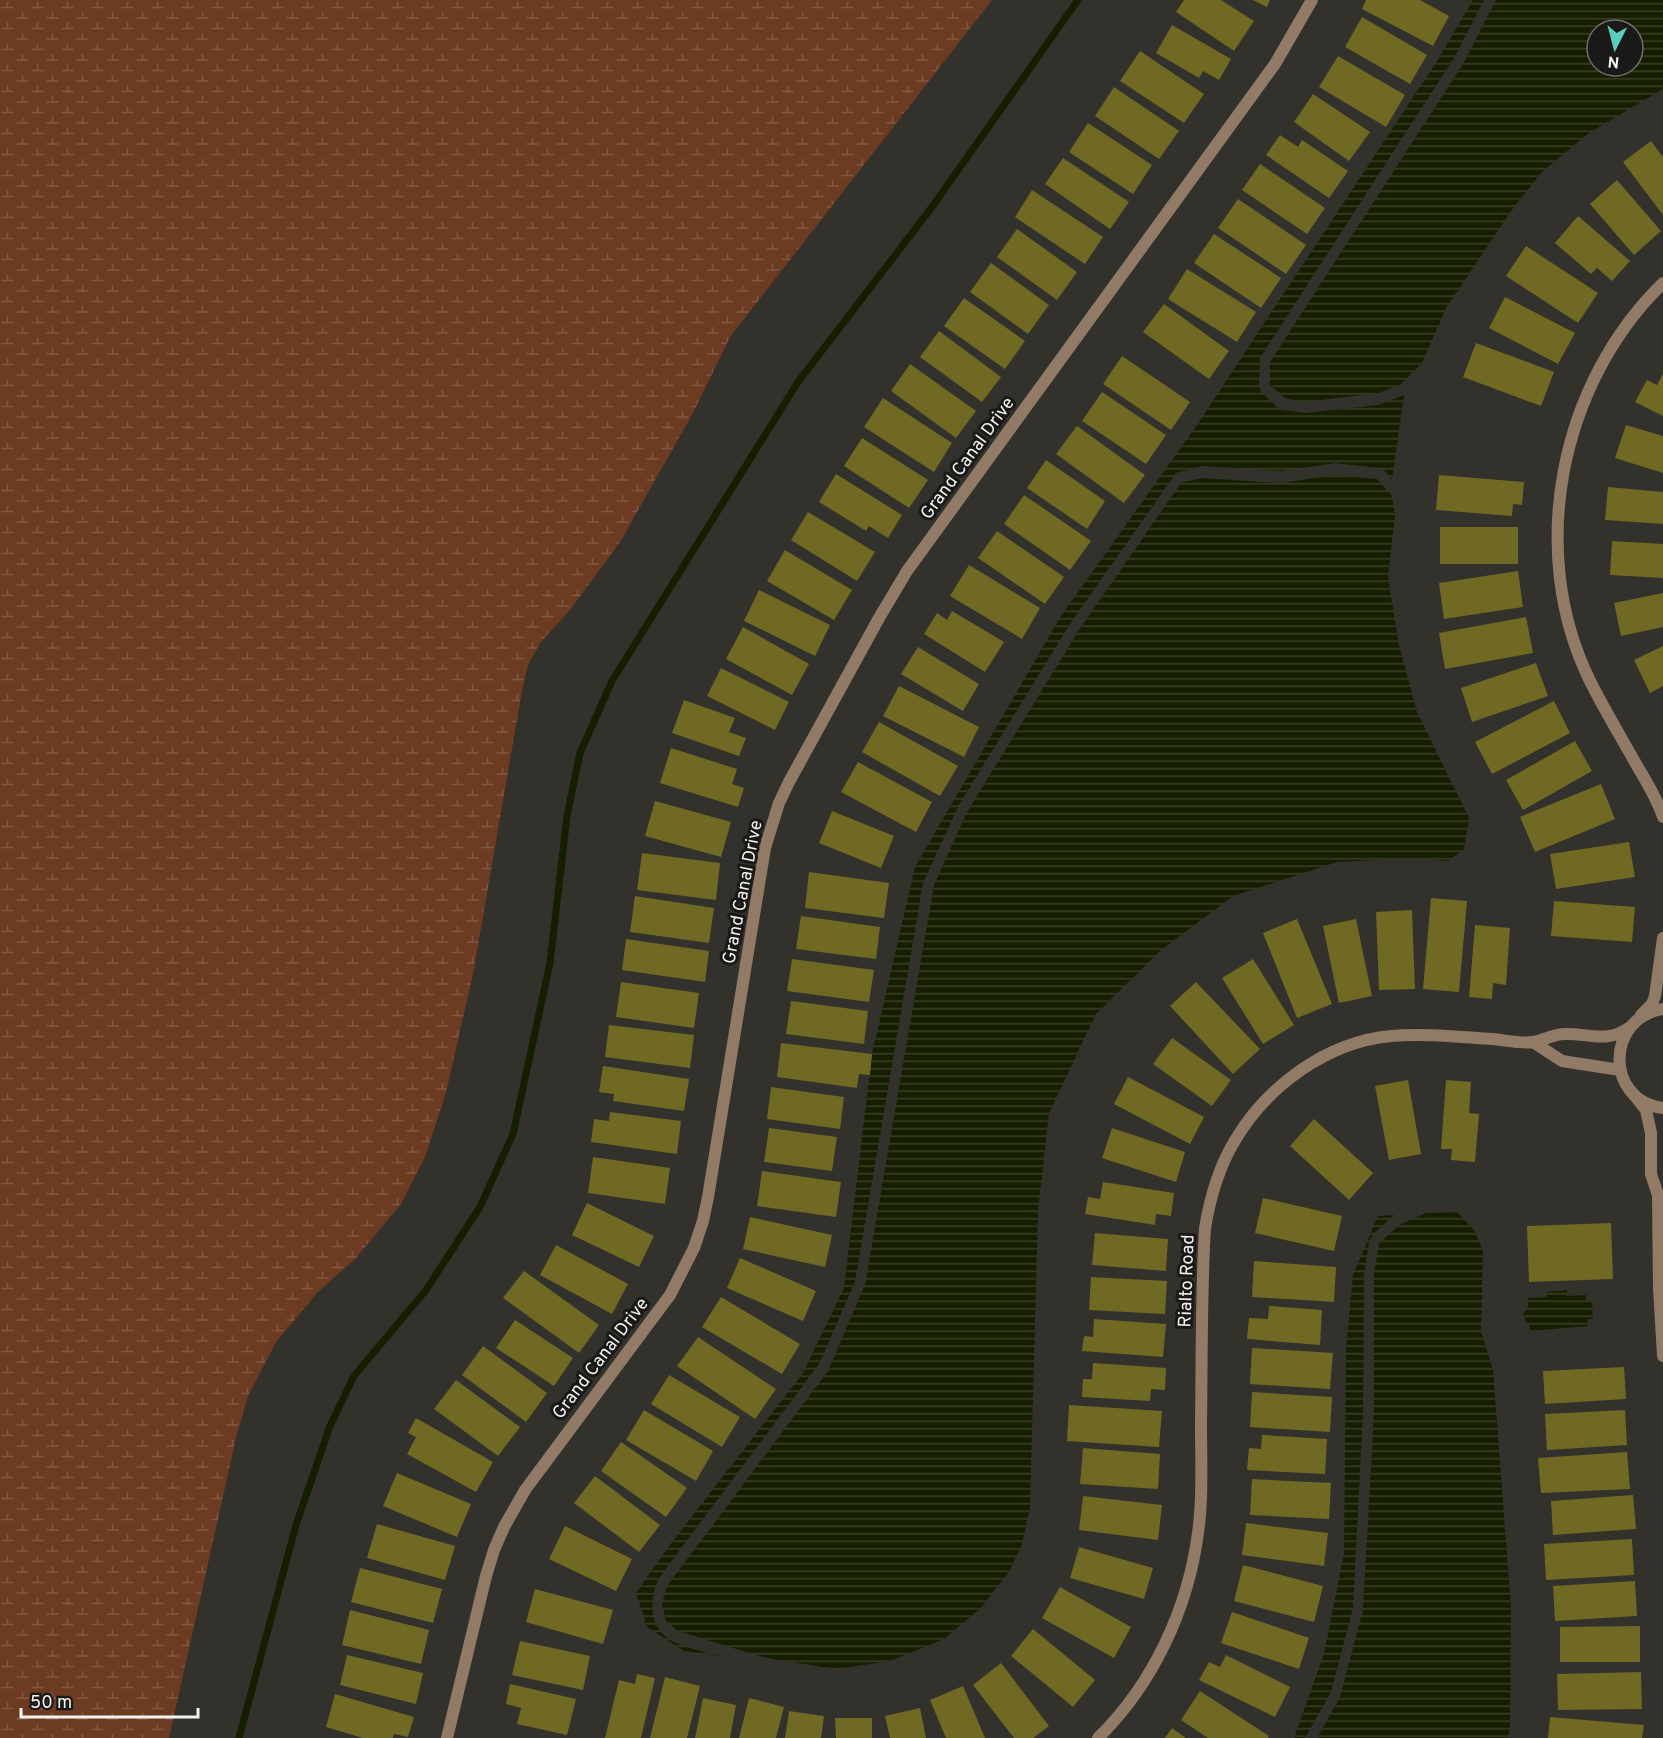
<svg xmlns="http://www.w3.org/2000/svg" width="1663" height="1738" viewBox="0 0 1663 1738" font-family="Overpass,sans-serif">
	<defs>
		<pattern id="wetland-marsh" width="20" height="14" patternUnits="userSpaceOnUse" patternTransform="scale(1.5)"><rect width="20" height="14" fill="#6d3b21"/><path d="M1 5h8M5 5V1M11 12h8M15 12V8" fill="none" stroke="#825842"/></pattern>
		<pattern id="water-rules" width="6" height="5" patternUnits="userSpaceOnUse" patternTransform="scale(1.5)"><rect width="6" height="5" fill="#161e00"/><path d="M0 2.5h6" fill="none" stroke="#383f26"/></pattern>
	</defs>
	<rect width="100%" height="100%" fill="#33312c"/>
	<path fill="url(#wetland-marsh)" d="M0 0H992L730 337 693 413 620 542 570 610 540 643 528 665 522 691 473 974 446 1093 425 1157 401 1204 356 1258 318 1292 276 1342 248 1396 237 1434 169 1738H0Z"/>
	<path fill="url(#water-rules)" fill-rule="evenodd" d="M1473 0H1484L1454 58 1260 358 1259 386 1261 392 1278 408 1283 410 1305 413 1379 405 1404 395 1392 480 1385 471 1378 468 1335 463 1282 471 1202 466 1176 473 1070 624 959 805 923 883 855 1282 819 1364 659 1578C648 1603 649 1630 676 1643 689 1649 706 1652 721 1656L684 1651 647 1627 636 1593 669 1546 803 1373 844 1288 872 1054 915 867 1061 616 1197 425 1439 58Z
		M1496 0H1663V89L1589 133 1542 172 1514 207 1446 308 1422 363 1401 384 1379 393 1304 402 1285 398 1270 385V362L1463 64ZM1597 30H1633V66H1597Z
		M1333 475 1377 479 1392 496 1395 516 1388 577 1399 645 1417 712 1469 818 1464 849 1448 861 1411 858 1337 862 1233 896 1160 951 1096 1014 1049 1113 1038 1210 1030 1507 1022 1544 1009 1572 981 1608 944 1639 890 1661 836 1669 766 1658 678 1631 666 1621 662 1604 667 1586 828 1371 865 1285 934 885 967 812 1079 630 1181 483 1201 478 1282 483Z
		M1457 1212 1474 1230 1483 1251 1481 1331 1493 1370 1511 1607 1510 1725 1508 1738H1317L1340 1697 1363 1610 1374 1413V1275L1379 1243 1401 1224 1426 1213Z
		M1394 1215 1373 1234 1369 1242 1364 1275 1363 1413 1353 1608 1331 1692 1305 1738H1294L1324 1654 1344 1553 1346 1348 1353 1275 1378 1216Z
		M1567 1290V1296L1586 1295V1301L1592 1300 1593 1319H1587L1588 1326 1530 1331 1529 1323 1526 1322 1523 1315 1528 1306V1298L1547 1297 1546 1292Z"/>
	<g fill="none" stroke-linecap="round" stroke-linejoin="round">
		<path stroke="#161e00" stroke-width="7" d="M239 1738 296 1525 330 1426 354 1376 426 1290 480 1207 513 1134 550 963 567 816 580 753 612 681 798 382 932 207 1078 0"/>
	</g>
	<path fill="#6f6923" d="M1184 0H1221L1254 21 1234 51 1176 12Z
		M1253 0H1270L1267 7Z
		M1366 0H1420L1449 16 1433 46 1362 9Z
		M1362 17 1427 55 1410 84 1345 47Z
		M1172 25 1231 59 1219 80 1203 71 1199 78 1156 53Z
		M1140 51 1204 94 1184 123 1120 81Z
		M1338 56 1405 95 1386 127 1319 87Z
		M1114 87 1179 131 1159 159 1095 116Z
		M1313 94 1370 132 1349 161 1294 122Z
		M1088 123 1152 165 1133 194 1069 152Z
		M1280 135 1298 147 1302 140 1348 171 1329 198 1266 155Z
		M1651 141 1663 157V215L1623 162Z
		M1063 158 1129 202 1110 229 1045 184Z
		M1260 164 1325 208 1307 234 1242 190Z
		M1617 180 1661 231 1634 255 1590 204Z
		M1032 190 1103 237 1085 264 1015 217Z
		M1238 199 1306 245 1286 274 1218 228Z
		M1578 216 1630 261 1612 281 1597 268 1591 274 1555 243Z
		M1017 229 1077 272 1057 300 997 257Z
		M1214 234 1281 278 1261 308 1194 263Z
		M1526 246 1598 293 1578 323 1506 276Z
		M991 263 1049 305 1028 334 970 292Z
		M1187 269 1256 312 1237 342 1168 299Z
		M1505 297 1575 333 1558 364 1489 328Z
		M964 298 1025 341 1005 369 944 326Z
		M1164 304 1229 351 1209 379 1143 332Z
		M939 331 1001 377 982 402 920 357Z
		M1476 343 1554 372 1541 406 1463 377Z
		M1122 356 1190 402 1171 430 1103 384Z
		M910 364 976 411 956 438 891 391Z
		M1663 374V416L1635 402 1647 380 1657 385Z
		M1102 392 1166 435 1146 464 1082 421Z
		M883 398 952 443 934 472 864 427Z
		M1626 425 1663 436V473L1615 458Z
		M1077 426 1145 475 1124 503 1056 454Z
		M862 438 928 480 909 508 844 466Z
		M1046 460 1105 501 1087 529 1027 488Z
		M836 474 902 515 888 538 869 526 866 531 819 502Z
		M1439 475 1524 482 1522 505 1513 504 1512 516 1436 510Z
		M1608 487 1663 492V524L1605 520Z
		M1024 495 1091 541 1070 570 1004 524Z
		M808 512 875 552 857 581 791 540Z
		M1440 527H1518V564H1440Z
		M997 531 1064 577 1045 604 978 558Z
		M1612 541 1663 544V578L1610 575Z
		M785 550 852 590 834 620 767 581Z
		M969 565 1040 608 1022 639 950 596Z
		M1518 571 1523 607 1444 619 1439 583Z
		M759 590 830 625 815 656 744 621Z
		M1663 593V627L1621 636 1614 603Z
		M952 611 1004 642 985 672 924 634 937 613 947 620Z
		M1526 617 1533 653 1445 669 1439 633Z
		M743 627 809 664 792 695 726 659Z
		M1663 646V686L1650 693 1634 660Z
		M918 647 979 684 963 711 901 674Z
		M1536 663 1548 696 1472 722 1461 688Z
		M721 668 789 702 775 730 707 696Z
		M899 686 979 727 964 757 883 716Z
		M684 700 735 718 729 732 746 738 739 756 672 733Z
		M1554 701 1570 733 1492 774 1475 742Z
		M879 722 958 766 940 796 862 752Z
		M1575 741 1592 771 1523 810 1506 780Z
		M671 748 737 769 732 784 744 788 738 807 660 783Z
		M858 762 932 802 916 832 841 792Z
		M1601 784 1615 819 1535 852 1520 817Z
		M655 801 731 822 721 857 645 836Z
		M832 811 894 836 881 868 819 843Z
		M1629 842 1635 877 1556 889 1550 854Z
		M642 853 720 863 716 900 637 890Z
		M809 872 889 883 884 918 805 908Z
		M635 896 714 908 709 943 630 932Z
		M1431 898 1467 901 1459 992 1423 989Z
		M1554 901 1635 907 1632 942 1551 936Z
		M1412 910 1415 989 1379 990 1376 912Z
		M801 916 880 927 876 959 796 949Z
		M1297 919 1332 1004 1297 1018 1263 933Z
		M1356 919 1372 996 1339 1003 1323 926Z
		M1475 925 1510 928 1506 985 1493 983 1492 999 1469 997Z
		M626 939 709 951 705 982 622 970Z
		M792 959 874 970 869 1002 787 991Z
		M1253 959 1294 1025 1263 1044 1222 978Z
		M621 982 699 993 694 1028 616 1017Z
		M1196 982 1260 1049 1233 1074 1170 1006Z
		M791 1001 868 1011 864 1044 786 1034Z
		M609 1025 694 1035 690 1068 605 1057Z
		M1172 1038 1231 1080 1212 1106 1153 1064Z
		M781 1043 872 1054 870 1075 859 1074 857 1088 777 1077Z
		M603 1066 689 1079 684 1111 613 1101 614 1094 599 1092Z
		M1128 1077 1204 1117 1190 1144 1114 1104Z
		M1408 1080 1421 1154 1389 1160 1375 1086Z
		M1446 1080 1471 1082 1469 1113 1479 1114 1475 1162 1451 1160 1452 1149H1441Z
		M771 1087 844 1097 840 1129 767 1119Z
		M610 1112 681 1121 677 1154 591 1142 594 1119 609 1121Z
		M1314 1119 1373 1173 1349 1200 1290 1146Z
		M769 1128 837 1137 832 1171 764 1162Z
		M1112 1128 1185 1152 1176 1182 1102 1158Z
		M593 1157 670 1168 665 1204 588 1193Z
		M762 1171 841 1182 836 1217 757 1206Z
		M1103 1182 1174 1193 1171 1216 1156 1214 1155 1225 1085 1214 1088 1197 1100 1199Z
		M1263 1198 1342 1216 1334 1251 1255 1233Z
		M587 1203 654 1236 639 1267 572 1235Z
		M750 1217 832 1235 825 1267 743 1249Z
		M1611 1223 1613 1279 1529 1282 1527 1226Z
		M1095 1233 1168 1239 1166 1271 1092 1265Z
		M556 1245 628 1284 612 1314 540 1275Z
		M740 1258 816 1291 803 1321 727 1288Z
		M1254 1261 1336 1267 1334 1302 1252 1297Z
		M524 1271 599 1325 579 1353 503 1298Z
		M1091 1277 1167 1281 1165 1314 1089 1310Z
		M721 1297 800 1344 782 1374 702 1327Z
		M1269 1306 1322 1310 1320 1345 1247 1339 1249 1318 1268 1319Z
		M1094 1319 1166 1324 1163 1357 1082 1351 1084 1336 1093 1337Z
		M515 1320 573 1358 554 1386 496 1348Z
		M698 1337 776 1389 755 1419 677 1366Z
		M483 1346 547 1393 526 1422 462 1375Z
		M1252 1348 1333 1353 1330 1389 1250 1384Z
		M1093 1363 1166 1368 1165 1390 1151 1389 1150 1401 1082 1397 1083 1379H1092Z
		M1624 1367 1626 1399 1545 1404 1543 1371Z
		M669 1375 740 1417 722 1447 651 1404Z
		M456 1380 520 1427 498 1456 434 1409Z
		M1252 1392 1332 1397 1330 1432 1250 1427Z
		M1069 1405 1162 1411 1159 1447 1067 1441Z
		M644 1410 713 1451 696 1481 626 1440Z
		M1625 1410 1627 1445 1547 1450 1545 1414Z
		M416 1418 493 1462 476 1492 407 1454 416 1437 408 1433Z
		M1262 1435 1327 1439 1325 1474 1247 1470 1249 1448 1261 1449Z
		M621 1442 687 1488 666 1517 601 1471Z
		M1083 1448 1160 1454 1158 1489 1080 1484Z
		M1627 1452 1630 1489 1541 1493 1538 1458Z
		M397 1473 471 1504 457 1537 383 1506Z
		M595 1476 660 1525 639 1552 574 1503Z
		M1252 1479 1331 1483 1329 1519 1250 1515Z
		M1633 1495 1636 1529 1553 1535 1551 1501Z
		M1083 1496 1162 1505 1158 1540 1079 1530Z
		M1246 1523 1328 1533 1324 1566 1242 1555Z
		M377 1524 455 1546 445 1580 367 1558Z
		M565 1526 632 1559 616 1591 549 1559Z
		M1632 1539 1634 1575 1546 1580 1544 1544Z
		M1079 1547 1153 1568 1144 1599 1070 1578Z
		M1243 1565 1323 1586 1314 1622 1234 1601Z
		M360 1568 442 1589 433 1623 351 1602Z
		M1635 1581 1637 1616 1555 1621 1553 1586Z
		M1060 1587 1131 1627 1114 1658 1042 1618Z
		M535 1589 613 1610 603 1644 526 1622Z
		M350 1610 429 1630 421 1664 342 1645Z
		M1232 1612 1309 1638 1299 1669 1221 1643Z
		M1640 1626V1662H1560V1627Z
		M1033 1629 1095 1680 1073 1707 1011 1656Z
		M520 1641 590 1656 583 1690 512 1675Z
		M347 1655 423 1673 416 1704 340 1685Z
		M1226 1655 1290 1687 1275 1717 1199 1680 1209 1662 1220 1667Z
		M1001 1663 1049 1726 1033 1738H1014L973 1685Z
		M1641 1672 1642 1709 1558 1710 1557 1674Z
		M637 1674 655 1678 641 1738H605L619 1680 635 1684Z
		M665 1677 700 1686 687 1738H650Z
		M510 1684 576 1699 567 1735 517 1724 521 1708 506 1704Z
		M963 1686 985 1738H946L930 1700Z
		M1200 1691 1269 1736 1268 1738H1208L1181 1720Z
		M335 1694 414 1717 408 1737 394 1734 393 1738H363L326 1727Z
		M703 1698 736 1705 730 1738H695Z
		M749 1698 784 1707 776 1738H739Z
		M920 1708 926 1738H890L885 1716Z
		M789 1711 824 1716 821 1738H785Z
		M1550 1717 1644 1725 1642 1738H1548Z
		M835 1718H872V1738H836Z
		M1172 1728 1186 1738H1165Z"/>
	<g fill="none" stroke-linecap="round" stroke-linejoin="round">
		<path stroke="#917b66" stroke-width="12" d="M1663 283C1560 383 1526 551 1590 681 1604 709 1621 737 1636 764 1646 781 1657 798 1663 817
			M1663 1009C1605 1018 1605 1101 1663 1108
			M1641 1015 1652 1004 1655 996 1663 938
			M1533 1042 1562 1061 1620 1070
			M1631 1091 1646 1110 1651 1133V1174L1658 1195 1659 1288 1663 1356
			M447 1738 486 1576 494 1550 504 1527 525 1490 670 1295 694 1248 703 1221 708 1197 765 848 779 803 789 782 879 618 907 571 1275 64 1312 0
			M1098 1738C1153 1684 1188 1609 1198 1533 1203 1497 1201 1460 1201 1424 1202 1359 1201 1293 1205 1228 1210 1198 1218 1169 1234 1142 1266 1087 1326 1042 1391 1036 1425 1033 1459 1037 1492 1039 1505 1040 1520 1044 1533 1042 1543 1041 1553 1034 1564 1034 1589 1033 1607 1044 1630 1027"/>
	</g>
	<g text-anchor="middle" stroke-width="6" stroke-linejoin="round" paint-order="stroke">
		<g font-size="18" fill="#f4f3f0" stroke="#1a1917">
			<text transform="translate(967 458) rotate(-54)" y="6">Grand Canal Drive</text>
			<text transform="translate(742 892) rotate(-79)" y="6">Grand Canal Drive</text>
			<text transform="translate(1186 1281) rotate(-88)" y="6">Rialto Road</text>
			<text transform="translate(600 1358) rotate(-53)" y="6">Grand Canal Drive</text>
		</g>
	</g>
	<g transform="translate(1615 48) rotate(186)"><circle r="28" fill="#1a1917" stroke="#71706e" stroke-width="1.5"/>
	<path d="M0-4.5L10 22L0 15L-10 22Z" fill="#5bcebb"/>
	<text y="-9" font-size="16" font-weight="bold" text-anchor="middle" fill="#f4f3f0">N</text>
	</g>
	<path d="M21 1708v9h177v-9" fill="none" stroke="#f4f3f0" stroke-width="3"/>
	<text x="30" y="1708" font-size="18" fill="#f4f3f0" stroke="#1a1917" stroke-width="4.5" paint-order="stroke">50 m</text>
</svg>
